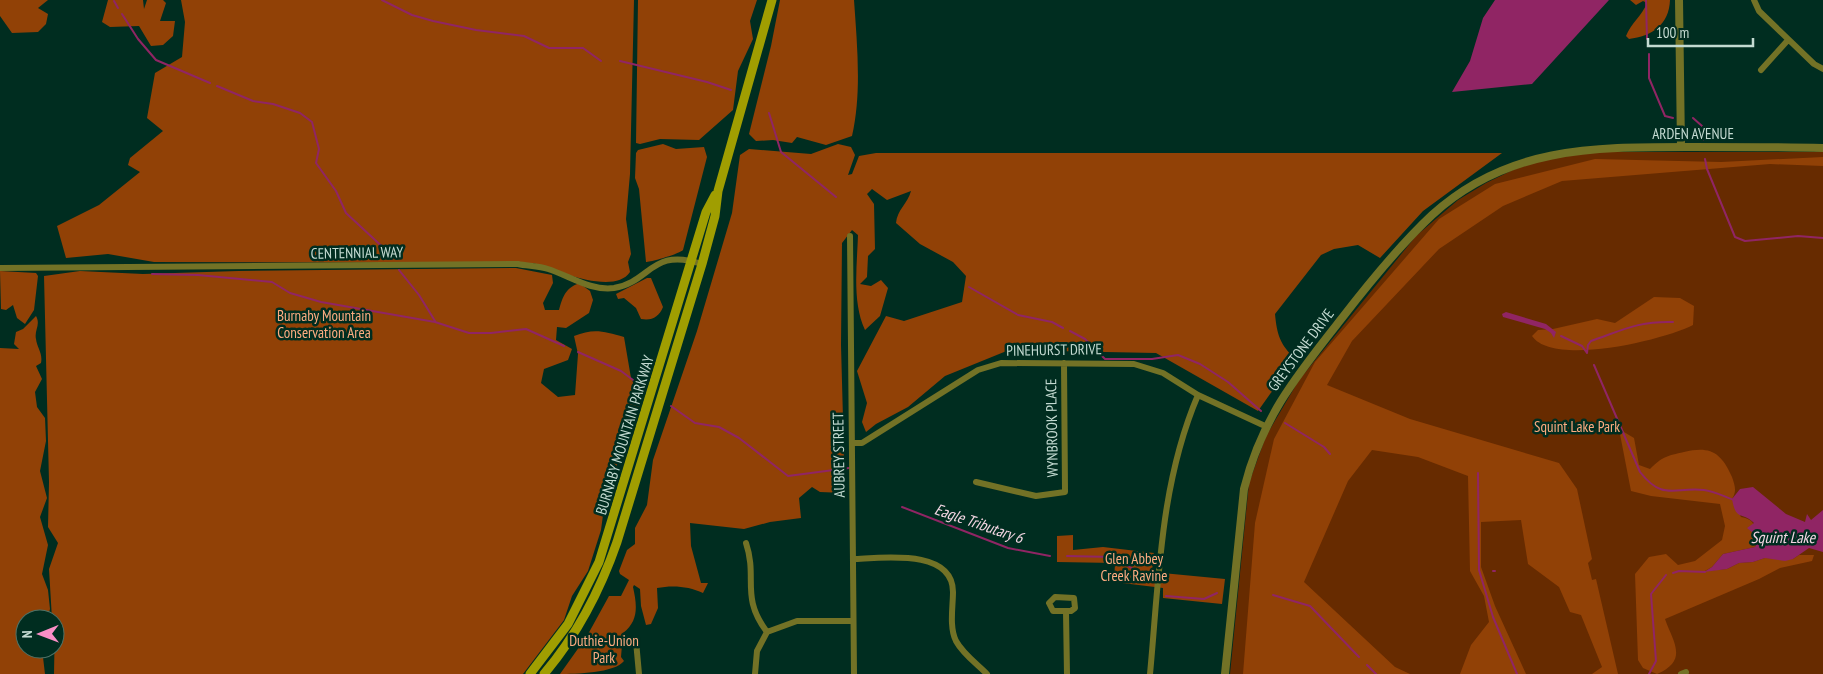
<svg xmlns="http://www.w3.org/2000/svg" width="1823" height="674" viewBox="0 0 1823 674" font-family="'PT Sans Narrow',sans-serif">
	<rect width="100%" height="100%" fill="#002d20"/>
	<path fill="#672b00" d="M1594 152H1823V674H1230L1249 483 1266 436 1299 380 1416 236 1458 200 1486 183 1515 169 1542 160Z"/>
	<path fill="#914106" d="M0 0H48L38 8 48 14 46 24 38 32 12 33 0 16Z
		M108 0H143L144 9 147 0H163L166 3 160 21H175L173 36 163 45 151 46 139 26 110 27 102 22Z
		M181 0H634L630 174 626 219 631 254 628 262 630 272C614 296 555 270 533 263L154 262 108 254 66 258 57 226 99 205 140 172 128 165 130 158 163 131 147 118 155 73 182 57 185 22Z
		M638 0H757L750 21 753 39 738 71 733 110 699 140 660 139 640 144 636 143Z
		M780 0H854C857 44 862 93 852 136L826 145 797 137 792 143 773 140 756 141 749 134 771 46Z
		M1630 0H1670C1669 25 1652 36 1629 39L1626 36C1631 23 1642 16 1647 3L1643 1 1636 5Z
		M663 144 676 149 704 147 707 157 683 250C679 254 651 262 646 262L639 189 635 178 636 153 638 150Z
		M838 144 851 147 855 155 848 175 852 174 859 156 876 153H1502L1423 211 1380 258 1358 245 1334 249 1321 255 1275 314C1277 335 1280 344 1295 359L1258 411 1156 353 1009 350 945 376 908 407 876 424 866 432 862 422 867 403 857 371 886 316 904 321 962 302 966 276 953 262 920 244 896 223C897 210 908 203 911 191L887 200 872 189 867 194 874 204 875 249 868 256 867 277 860 284 871 286 881 280 888 288 880 316 865 330C852 302 857 266 858 235L852 230 842 243 841 345 845 493 820 492 812 487 799 498 801 518 770 522 744 529 690 523 691 546 701 583H708L703 593C689 586 672 585 657 588L658 608 651 624 646 625 641 606 640 589 634 585 633 587C637 605 639 621 623 633L621 657 624 661C615 673 575 674 560 674L587 636 609 596H621L629 580 620 574 619 571 627 550 635 544V528L647 505 653 460 697 331 732 213 740 155 749 149 811 154Z
		M1823 157V166L1770 164 1562 181 1503 206 1439 249 1352 341 1327 385 1410 419 1559 463 1577 489 1592 559 1588 563 1592 580 1596 579 1618 674H1592L1602 667 1581 615 1570 612 1559 587 1528 564 1521 520 1481 522V567L1495 606 1526 674H1460L1471 645 1489 622 1484 596 1470 571 1468 476 1418 457 1372 450 1348 481 1304 582 1395 667 1410 674H1243L1255 523 1274 439 1315 362 1439 219 1495 184 1595 159 1721 162Z
		M516 268 552 275 553 283 543 303 545 310H559C563 296 565 289 579 283L590 291 593 300 589 313 566 328 557 327 556 340 572 349 568 360 544 369 541 383 558 397 575 395 578 354 574 336C593 328 604 331 624 337L631 378 642 401 606 493 601 530 588 571 572 596 564 620 523 674H54L55 619H52L49 569 58 543 48 527 49 482 44 276 80 271 143 274 238 271Z
		M0 271 36 273 38 276 34 310 25 324 17 318 13 305 6 310 1 309Z
		M647 278H651L663 307C659 317 652 321 641 319L636 308 624 298 618 299 616 294Z
		M1654 297 1680 298 1694 306 1693 325C1664 340 1553 367 1532 336L1538 330 1553 329 1597 319 1615 323Z
		M36 316C41 325 34 330 36 339 37 348 43 353 41 363L36 366 42 379 35 392 37 407 45 418 46 441 40 471 47 498 40 517 48 545 42 574 48 590 50 609 47 619H25V649H42L45 674H0V348L19 349 14 344 16 332 23 329Z
		M1619 429 1634 438 1639 465 1650 469C1663 456 1667 456 1684 452 1710 446 1721 452 1732 477 1735 486 1737 491 1732 499L1741 517C1754 519 1755 526 1759 538L1755 547 1723 554 1712 567 1705 571 1727 569 1739 563 1753 562 1765 558 1793 559 1799 555H1814L1812 561 1780 568 1759 579 1665 619C1673 642 1689 660 1657 674L1643 668 1638 660 1635 574 1649 557 1666 554 1678 565 1695 561 1722 540 1725 526 1720 504 1651 496 1631 491Z
		M1073 535V550L1103 547 1154 553 1152 572 1225 579 1222 604 1163 598V588L1114 582 1115 563 1057 562V536Z"/>
	<path fill="#902564" d="M1495 0H1609L1532 84 1452 92 1470 61 1483 18Z
		M1506 312 1546 324 1556 332 1554 338 1551 333 1545 329 1503 317 1502 314Z
		M1753 487 1786 514 1805 522 1807 514 1811 520 1823 510V552L1809 548 1793 559 1785 561 1765 558 1753 562 1739 563 1727 569 1704 572 1712 567 1723 554 1755 547 1759 538 1747 528 1754 523C1742 511 1736 522 1732 499L1740 489Z"/>
	<g fill="none" stroke-linecap="round" stroke-linejoin="round">
		<path stroke="#902564" stroke-width="2" d="M382 0 412 15 433 21 476 30 524 36 549 48H583L601 61
			M1646 0 1647 39
			M114 1 118 8
			M122 14 138 39 156 60 210 83
			M1649 54V78L1665 116 1673 118
			M620 61 707 82 731 90
			M217 86 253 101 273 104 300 113 312 122 319 149 316 163 336 191 346 213 388 252 392 259
			M769 113 781 152 836 197
			M1693 118 1702 126 1704 140
			M1705 159 1707 169 1735 237 1745 241 1798 236 1823 238
			M399 270 419 295 435 321
			M152 274 198 275 272 282 290 293 321 302 435 322 469 333H491L526 329 564 346
			M969 287 1018 315 1052 322 1063 328
			M1070 331 1085 339 1105 359H1152L1178 355 1200 364 1228 382 1261 411
			M1561 336 1582 346 1587 353
			M578 352 621 371 641 386
			M1587 353 1588 345 1591 341C1623 330 1638 321 1673 322
			M1594 365 1640 472C1663 501 1673 487 1704 490 1714 491 1725 497 1734 500
			M671 406 695 423 719 427 739 438 788 476 849 468
			M1285 423 1324 447 1330 454
			M1478 473 1479 570 1493 617 1517 674
			M902 507 1008 548 1050 556
			M1067 556 1113 557 1150 579
			M1493 571H1495
			M1673 573 1679 571 1705 572
			M1273 595 1310 606 1359 657
			M1166 596 1204 599 1217 593
			M1367 665 1376 674
			M1649 674 1656 661 1651 594 1666 575"/>
		<path stroke="#737226" stroke-width="6" d="M1754 0 1759 11 1814 64 1823 69
			M1761 70 1788 40
			M850 236 854 674
			M0 268 518 264C527 266 539 266 548 269 570 276 590 291 614 288 651 282 651 247 702 264
			M852 443H862L978 370 1001 363 1134 364 1163 373 1198 395 1265 426
			M976 482 1036 496 1065 492 1064 363
			M746 543C758 579 740 596 767 632
			M853 559C882 558 953 548 953 592 953 606 949 627 956 641 963 654 977 664 987 674
			M1055 597 1074 598 1075 608 1071 611H1053L1049 603Z
			M1066 612 1067 674
			M636 641 639 674
			M755 674 757 651 767 632 797 621H853
			M1150 674C1159 579 1160 484 1198 395
			M1681 674 1686 672"/>
		<path stroke="#737226" stroke-width="8" d="M1679 0 1681 147
			M1225 674 1244 489C1262 417 1297 375 1342 318 1369 283 1400 245 1432 215 1508 146 1594 147 1691 147 1735 147 1779 147 1823 148"/>
		<path stroke="#a09e01" stroke-width="9" d="M530 674 568 624 599 562 706 212 715 195
			M544 674C577 635 600 591 617 542L702 264 715 216 718 191 772 0"/>
	</g>
	<g text-anchor="middle" stroke-width="5" stroke-linejoin="round" paint-order="stroke">
		<g font-size="15" fill="#c3dad1" stroke="#002d20">
			<text x="1693" y="139">ARDEN AVENUE</text>
			<text transform="translate(357 253) rotate(-1)" y="5">CENTENNIAL WAY</text>
			<text transform="translate(1054 350) rotate(-1)" y="5">PINEHURST DRIVE</text>
			<text transform="translate(1301 350) rotate(-53)" y="5">GREYSTONE DRIVE</text>
			<text transform="translate(1052 428) rotate(-91)" y="5">WYNBROOK PLACE</text>
			<text transform="translate(625 435) rotate(-73)" y="5">BURNABY MOUNTAIN PARKWAY</text>
			<text transform="translate(839 455) rotate(-91)" y="5">AUBREY STREET</text>
		</g>
		<g font-size="15" fill="#fdac81" stroke="#002d20">
			<text x="324" y="321">Burnaby Mountain<tspan x="324" dy="17">Conservation Area</tspan></text>
			<text x="1577" y="432">Squint Lake Park</text>
			<text x="1134" y="564">Glen Abbey<tspan x="1134" dy="17">Creek Ravine</tspan></text>
			<text x="604" y="646">Duthie-Union<tspan x="604" dy="17">Park</tspan></text>
		</g>
		<g font-size="16" font-style="italic" fill="#f3d6e3" stroke="#002d20">
			<text transform="translate(979 523) rotate(19)" y="6">Eagle Tributary 6</text>
			<text x="1783" y="543">Squint Lake</text>
		</g>
	</g>
	<g transform="translate(40 634) rotate(269)"><circle r="24" fill="#002d20" stroke="#4e7267"/>
	<path d="M0-4L9 19L0 12L-9 19Z" fill="#fa8fc7"/>
	<text y="-8" font-size="14" font-weight="bold" text-anchor="middle" fill="#c3dad1">N</text>
	</g>
	<path d="M1648 38v8h105v-8" fill="none" stroke="#c3dad1" stroke-width="2.5"/>
	<text x="1656" y="38" font-size="15" fill="#c3dad1" stroke="#002d20" stroke-width="4" paint-order="stroke">100 m</text>
</svg>
